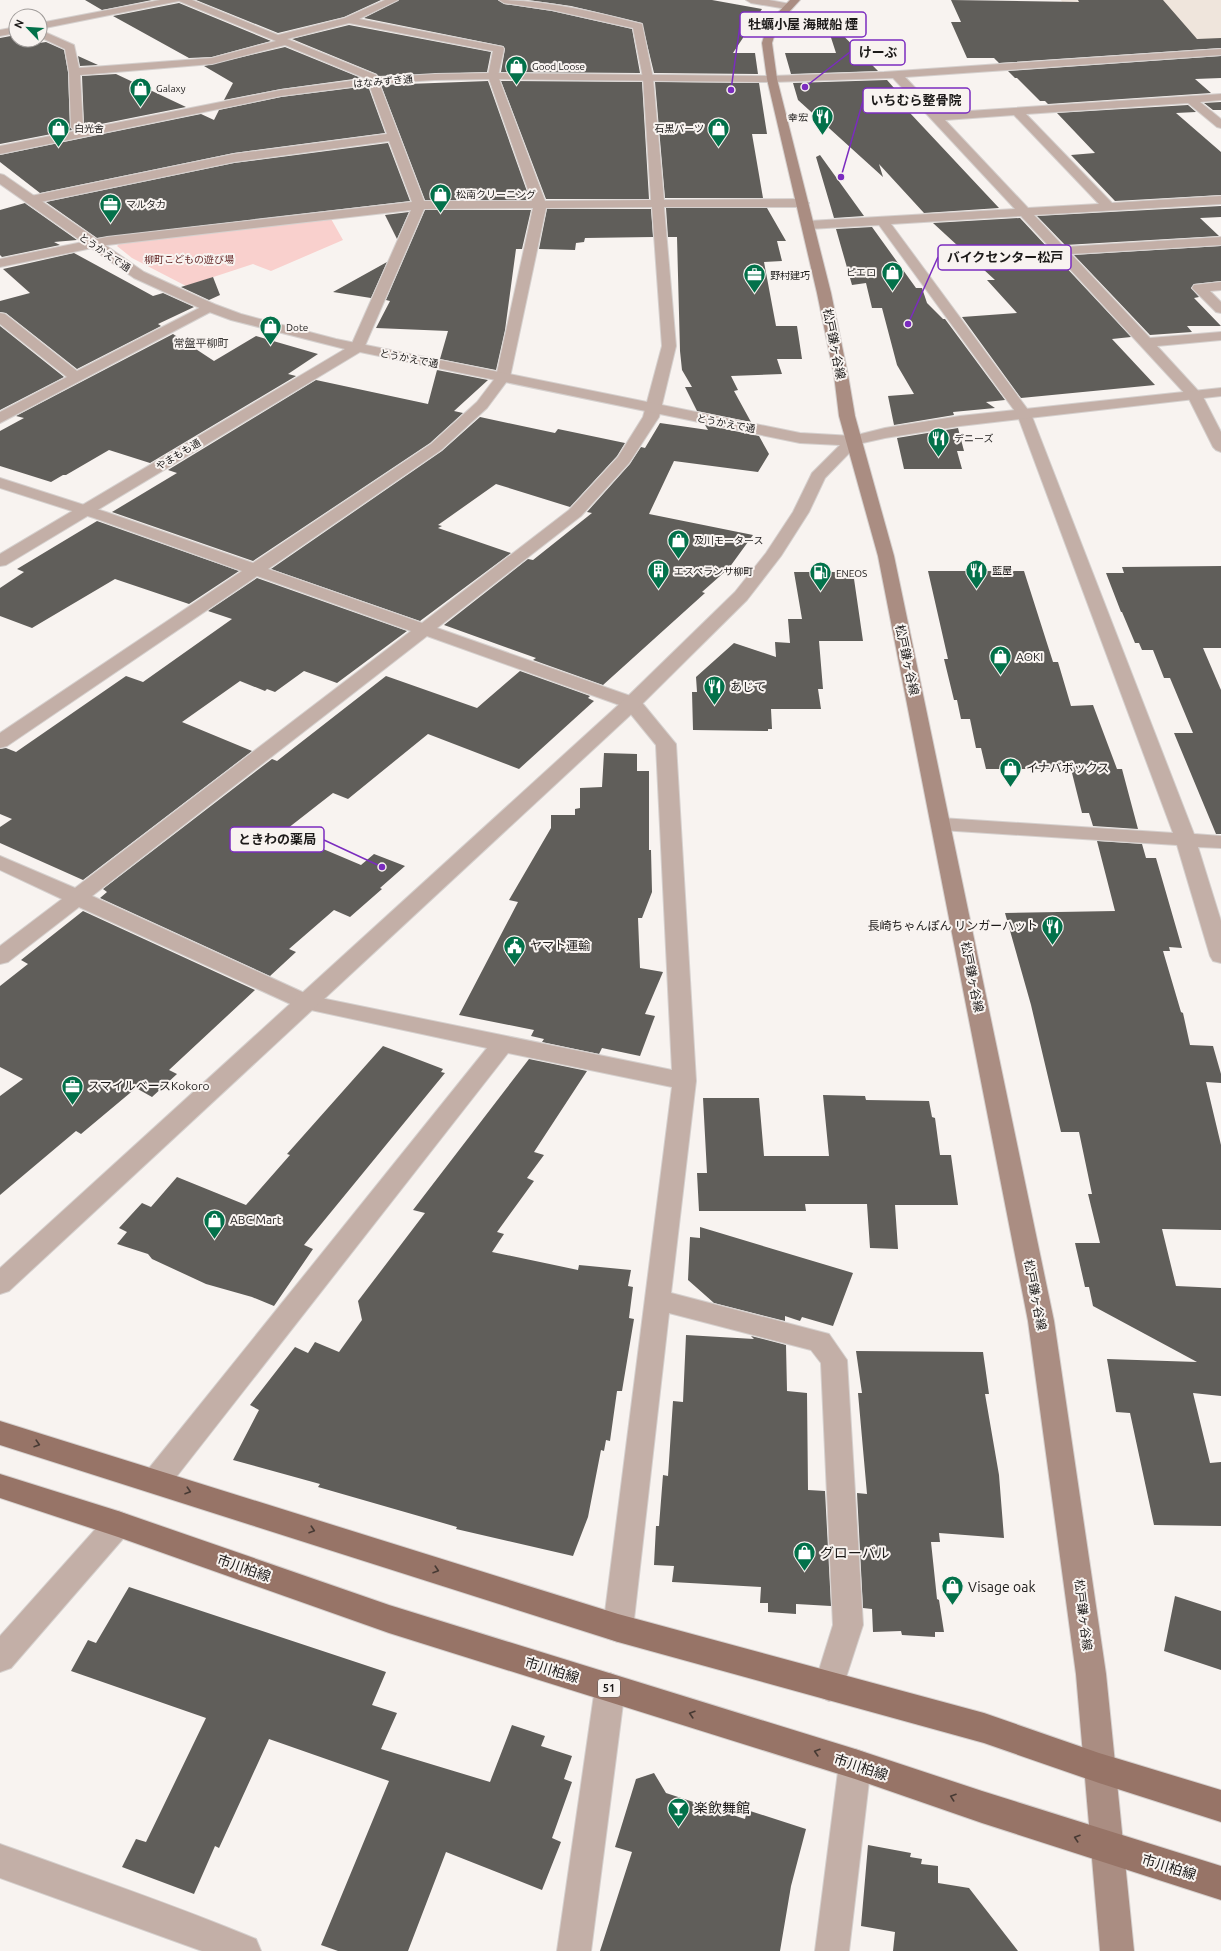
<svg xmlns="http://www.w3.org/2000/svg" width="1221" height="1951" viewBox="0 0 1221 1951" font-family="Ubuntu,'Noto Sans JP',sans-serif">
	<rect width="100%" height="100%" fill="#f8f3f0"/>
	<path fill="#efe5dc" d="M1061 0H1221V46L1088 55Z"/>
	<path fill="#f9d0cd" d="M330 217 343 240 271 271 253 264 186 286 132 258 117 246 121 242Z"/>
	<path fill="#605e5a" d="M85 0H152L102 10Z
		M196 0H381L344 17 278 33Z
		M399 0H498L504 4 552 11 632 29 640 73 501 72 505 49 503 46 364 18Z
		M528 0H712L762 9 733 53H755L758 74 654 73 642 23 571 6Z
		M951 0 1079 2 1078 0H1163L1197 39 1221 38V48L999 63 994 58H967L951 22H961Z
		M179 3 271 41 212 57 189 58 113 16Z
		M824 16 878 71 791 74 785 53H836Z
		M349 25 491 52 487 72 378 76 377 74 292 39Z
		M16 35V40H34L39 43 46 42 64 50 68 72 70 127 72 130 0 144V38Z
		M285 47 361 78 281 89 224 100 233 83 204 66Z
		M78 56 98 65 80 66Z
		M1221 56V78L1195 79 1211 93 1048 104 1045 101H1040L1017 78H1015L1008 71Z
		M116 74 186 107 86 127 84 125 82 76Z
		M887 80 916 113H910L999 208 924 213 879 164 883 177 798 100 793 83Z
		M488 81 530 200H425L381 85Z
		M501 81 642 82 649 199H546Z
		M655 82 759 83 767 134H752L763 198H665Z
		M368 86 385 133 234 153 40 193 0 162V155L201 114 214 120 219 110 281 97Z
		M1221 102V110H1213L1204 103Z
		M1188 105 1196 112 1176 113 1221 152V195L1115 201 1071 155 1095 153 1057 113Z
		M388 143 410 201 97 238 46 202 234 163Z
		M820 155 864 216 834 218 816 157Z
		M25 203 26 204 77 240 54 242 60 245 2 257 0 255V210Z
		M1221 206V217L1200 218 1219 236 1065 245 1037 216Z
		M666 208H767L786 241H777L782 261 764 262 776 326H797L802 359H777L782 374 731 376 738 390 734 391 751 422 697 411 685 387H692L682 370 680 351 677 237H668Z
		M547 209H651L653 237 585 238 584 242 576 243 575 250 539 249Z
		M425 210H531L522 249H516L505 330 496 370 440 359 448 331 376 328 390 301 386 300Z
		M409 212 397 239 385 215Z
		M1020 218 1131 337 1112 339 1155 385 1021 398 962 317 1017 313 987 280H995L933 223Z
		M872 227 916 288H922L927 303 943 319H945L1005 400 986 402 995 408 953 412 954 415 894 425 888 396 914 394 897 365 882 308H872L866 283 852 285 836 229Z
		M1221 246V281L1194 284 1191 288 1199 297 1194 298 1221 326H1187L1192 332 1150 335 1074 255Z
		M74 253 153 296 163 293 194 307 158 324 161 326 77 369 6 313 0 312V301L30 293 3 269Z
		M387 262 371 298 333 292Z
		M213 277 220 295 209 300 181 287Z
		M0 326 64 377 0 410Z
		M173 334 214 361 256 336 318 354 288 374 296 376 150 463 109 450 66 475H63L51 482 0 466V431L24 418 16 416Z
		M437 370 488 380 454 411 463 413 430 443 253 561 112 512 177 473 168 470 316 380 428 404Z
		M480 417 555 433 558 429 625 443 617 456 570 507 496 484 438 525 442 526 438 528 511 553 420 621 271 569 442 451Z
		M660 423 708 430 705 425 759 436 769 454 758 472 674 461 649 514 753 535 729 568 702 592 705 593 603 685 533 660 536 658 444 625 528 559 533 560 592 513 587 512 630 464 641 447 645 448Z
		M958 428 964 451H957L962 469H904L897 438Z
		M97 521 239 571 189 604 115 579 32 628 0 616V588L24 572 17 569Z
		M1221 566V648H1203L1221 690V834H1216L1174 733H1193L1170 678H1164L1153 650H1142L1139 643H1135L1122 612H1121L1106 573H1124L1122 567Z
		M928 571H1024L1053 662H1058L1071 706 1093 705 1117 769H1122L1138 829 1093 826 1089 813H1082L1071 769H986L981 748H976L970 719H961L957 700H954L944 659H948Z
		M794 572H853L863 641H819L823 689H818L821 709H771L772 729H768V731L693 730 692 692H697L696 677 734 643 776 657 775 642 790 643 788 619H802Z
		M257 578 407 631 337 683 304 671 275 692 267 689 265 691 240 681 182 722 252 751 83 880 0 843V827L12 819 0 814V749L6 748 16 752 126 676 143 682 232 619 208 611Z
		M520 671 590 696 588 698 594 701 519 769 428 734 348 799 333 793 283 832 361 865 374 854 405 866 380 888 382 889 350 917 334 910 289 949 296 952 270 976 100 898 107 892 103 889 272 759 277 761 386 676 477 708Z
		M604 753 637 754V771H649V850H651L652 892 642 918H638L640 968 663 972 645 1014 655 1016 640 1056 602 1048 599 1054 542 1042 544 1039 531 1036 534 1030 459 1015 518 902 509 900 551 828V815H575V809L580 808V788L602 787Z
		M1097 841 1142 844 1146 858H1156L1182 948 1169 947 1170 951H1163L1181 1012 1183 1013 1190 1045 1213 1046 1221 1074V1083L1206 1082 1221 1145V1230L1162 1229 1176 1286 1221 1288V1396L1193 1393 1210 1463 1221 1462V1526L1154 1525 1130 1413 1116 1412 1107 1359 1197 1362 1093 1306 1089 1287H1085L1075 1243H1100L1088 1194H1092L1079 1132H1061L1031 1005 1005 913 1115 911Z
		M83 911 255 990 169 1070 177 1074 152 1097 136 1088 81 1134 76 1131 0 1195V1096L23 1079 0 1067V986L28 964 21 960Z
		M383 1046 443 1069 441 1072 445 1073 304 1245 313 1249 274 1306 252 1297 206 1284 152 1259 148 1254 117 1244 127 1232 119 1228 142 1203 151 1207 177 1177 246 1205 290 1155 287 1154Z
		M529 1059 587 1071 534 1152 544 1155 527 1178 534 1181 497 1232 504 1234 492 1252 578 1270 579 1265 631 1270 628 1286 633 1287 629 1318 634 1319 622 1391H617L610 1441 606 1440 604 1451 601 1450 588 1517 573 1556 456 1529 457 1527 318 1487 320 1484 233 1460 259 1410 250 1405 295 1347 308 1353 315 1342 339 1352 362 1320 358 1301 425 1213 413 1210Z
		M823 1095 865 1096 866 1100 929 1101 932 1117 935 1118 940 1155H951L958 1205H895L898 1249 870 1248 867 1204H805L806 1211H699L697 1173H707L703 1098H759L764 1156H829Z
		M700 1227 853 1273 833 1326 802 1317 800 1321 785 1316V1321L714 1303 688 1280 690 1237 700 1238Z
		M686 1335 754 1339 751 1336 786 1345 787 1391 807 1393 808 1490 825 1491 831 1606 796 1604V1614L768 1612V1603H760L761 1587 672 1582 674 1566 654 1565 656 1526H659L663 1475 668 1476 673 1401 683 1402Z
		M856 1351 983 1352 989 1394H985L999 1475 1004 1538 939 1533 940 1542H931L937 1599 939 1600 944 1632H935V1637L902 1635 901 1631 873 1632 872 1609 863 1608 857 1493 867 1494 858 1393H862Z
		M129 1587 386 1672 372 1705 397 1713 381 1749 490 1782 512 1725 545 1736 541 1746 572 1756 564 1779 572 1782 552 1838 561 1842 542 1890 446 1852 408 1951H338L321 1945 389 1781 269 1739 219 1848 215 1846 194 1894 122 1867 136 1839 146 1842 206 1718 71 1671 88 1640 96 1643Z
		M1175 1596 1221 1611V1670L1164 1651Z
		M654 1773 666 1793 745 1819 747 1810 806 1829 791 1886 780 1951H600L632 1852 615 1847 636 1779Z
		M868 1845 911 1853 910 1857 922 1859 921 1864 938 1866V1883L969 1888 1018 1951H893L895 1932 861 1926Z"/>
	<g fill="none" stroke-linecap="round" stroke-linejoin="round">
		<defs>
			<path id="minor" d="M160 0H192L278 35 345 18 385 0H398L359 19 503 47 504 49 498 76 545 201 651 200 643 78 633 28 552 10 504 3 499 0C547 0 595 12 642 24L653 78 664 200 803 199 809 203 803 207H664L676 346 659 417 629 463 581 516 437 628 639 699 676 744 696 1081 671 1293 829 1334 847 1360 863 1625 840 1696 829 1701 818 1696 814 1686 833 1625 821 1363 811 1350 669 1313 633 1628 629 1638 618 1642 607 1638 603 1628 672 1087 508 1053 166 1490 156 1493 146 1490 142 1481 146 1472 487 1048 297 1007 79 907 8 962 0 964V946L62 899 0 870V856L75 888 411 631 257 576 7 746 0 748V733L242 571 94 518 0 488V478L106 512 253 563 431 444 477 402 496 377 533 208 424 209 364 348 362 351H352L350 348 411 210 107 245 0 267V259L107 237 412 202 389 141 234 162 31 204 27 203 25 200 31 196 234 154 387 134 367 79 285 45 212 64 80 75 83 126 89 133 83 136 79 135 71 127 69 72 65 49 40 37V30L74 45 79 68 212 58 276 41 179 1 40 29V23ZM349 23 493 51 488 76 532 201H424L376 75 287 39ZM652 207 662 346 643 417 618 457 569 510 422 623 268 569 441 450 487 408 510 377 546 208ZM427 636 625 707 656 745 672 1070 311 996 92 896Z
				M746 0H769L790 4 792 6 787 9 751 3Z
				M16 27V33L0 36V30Z
				M1221 49V55L905 77 939 113 1221 94V100L1200 102 1221 119V128L1217 127 1188 103 1026 114 1112 203 1221 196V204L1034 215 1064 247 1221 237V245L1071 254 1150 338 1221 332V340L1157 346 1202 395 1221 432V452L1216 450 1213 447 1188 397 1021 216 891 224 1031 414 1194 834 1221 836V848L1198 847 1221 921V963L1213 961 1210 956 1177 845 941 830 934 828 931 824 934 820 941 818 1173 833 1017 414 879 225 809 229 803 225 809 221 1015 209 893 78 772 82 767 79 772 76 884 72ZM1014 115 1099 204 1028 208 945 120Z
				M1221 282V290L1210 291 1221 302V313L1216 312 1192 288 1194 285Z
				M209 303 214 304 216 307 214 310 0 423V412L67 377 0 324V313L5 314 77 371Z
				M118 1511 128 1515 132 1524 128 1533 11 1668 0 1672V1636L108 1515Z
				M610 1673 621 1678 625 1688 591 1951H557L595 1688 599 1678Z
				M855 1749 866 1753 871 1764 849 1951H815L839 1764 844 1753Z
				M0 1844C86 1875 172 1904 256 1939L261 1951H202L0 1878Z"/>
			<path id="tertiary" d="M493 73 772 76 777 79 772 82 493 79 435 80 373 84 281 96 0 154V146L281 90 373 78 435 74Z
				M0 174 4 175 144 272 214 304 241 314 336 339 800 433 853 436 885 428 960 416 1221 388V396L960 426 885 438 858 444 825 478 809 512 781 556 747 600 639 707 9 1291 0 1294V1268L625 699 735 592 766 553 793 512 812 473 840 445 800 443 360 352 6 565 0 566V554L345 349 231 320 204 310 134 278 0 184Z"/>
			<path id="secondary" d="M790 0H800L778 24 772 43 777 79 831 293 848 375 855 416 894 556 1054 1321 1106 1674 1134 1951H1100L1076 1674 1028 1321 878 556 839 416 834 375 817 293 767 79 762 43 768 23Z"/>
			<path id="primary" d="M0 1421 618 1614 984 1713 1099 1753 1221 1790V1822L1099 1783 984 1743 618 1642 0 1445Z
				M0 1474 118 1511 389 1605 855 1749 982 1791 1221 1866V1900L982 1823 855 1779 389 1633 118 1537 0 1498Z"/>
		</defs>
		<use href="#minor" stroke="#d5d0ce" stroke-width="2"/>
		<use href="#tertiary" stroke="#d5d0ce" stroke-width="2"/>
		<use href="#secondary" stroke="#d5d0ce" stroke-width="2"/>
		<use href="#primary" stroke="#d5d0ce" stroke-width="2"/>
		<use href="#minor" fill="#c3afa7" fill-rule="evenodd"/>
		<use href="#tertiary" fill="#c3afa7" fill-rule="evenodd"/>
		<use href="#secondary" fill="#aa8d82" fill-rule="evenodd"/>
		<use href="#primary" fill="#977467" fill-rule="evenodd"/>
	</g>
	<defs><path id="oneway-chevron" d="M-2-3.5L2.5 0L-2 3.5" fill="none" stroke-width="1.6" stroke-linecap="round" stroke-linejoin="round"/></defs>
	<g stroke="#473a34">
		<use href="#oneway-chevron" transform="translate(37 1444) rotate(17)"/>
		<use href="#oneway-chevron" transform="translate(188 1491) rotate(18)"/>
		<use href="#oneway-chevron" transform="translate(312 1530) rotate(18)"/>
		<use href="#oneway-chevron" transform="translate(436 1570) rotate(18)"/>
		<use href="#oneway-chevron" transform="translate(692 1714) rotate(-163)"/>
		<use href="#oneway-chevron" transform="translate(817 1752) rotate(-163)"/>
		<use href="#oneway-chevron" transform="translate(953 1797) rotate(-161)"/>
		<use href="#oneway-chevron" transform="translate(1077 1838) rotate(-162)"/>
	</g>
	<defs>
		<symbol id="shop-pin" viewBox="-11 -11 22 30"><path d="M0 17L-7.5 6A9.5 9.5 0 1 1 7.5 6Z" fill="#02714a" stroke="#f8f3f0"/><path d="M-5-2.5h2.3a2.7 3.5 0 0 1 5.4 0H5L5.5 6h-11ZM-1.5-2.5h3a1.5 2.3 0 0 0-3 0Z" fill="#fff"/></symbol>
		<symbol id="restaurant-pin" viewBox="-11 -11 22 30"><path d="M0 17L-7.5 6A9.5 9.5 0 1 1 7.5 6Z" fill="#02714a" stroke="#f8f3f0"/><path d="M-5-6h1v4h1v-4h1v4h1v-4h1v5L-1.5 .5V6h-2V.5L-5-1ZM5-6V6H3V1.5H1.5Q1.5-4 5-6Z" fill="#fff"/></symbol>
		<symbol id="office-pin" viewBox="-11 -11 22 30"><path d="M0 17L-7.5 6A9.5 9.5 0 1 1 7.5 6Z" fill="#02714a" stroke="#f8f3f0"/><path d="M-6-3h4V-5.5h4V-3h4V5H-6ZM-1-4.5V-3h2v-1.5ZM-6 0V1H6V0Z" fill="#fff"/></symbol>
		<symbol id="building-pin" viewBox="-11 -11 22 30"><path d="M0 17L-7.5 6A9.5 9.5 0 1 1 7.5 6Z" fill="#02714a" stroke="#f8f3f0"/><path d="M-4-6H4V6H1V3H-1V6H-4ZM-2.5-4.3h1.7v1.8h-1.7ZM.8-4.3h1.7v1.8H.8ZM-2.5-1h1.7V.8h-1.7ZM.8-1h1.7V.8H.8Z" fill="#fff"/></symbol>
		<symbol id="fuel-pin" viewBox="-11 -11 22 30"><path d="M0 17L-7.5 6A9.5 9.5 0 1 1 7.5 6Z" fill="#02714a" stroke="#f8f3f0"/><path d="M-5.5-6h7V0h2V4h1.3V-2.5L3-4.5l.8-.8L6-3V5H2.5V1h-1V6h-7ZM-4.2-4.7v3.2H.2V-4.7Z" fill="#fff"/></symbol>
		<symbol id="civic-pin" viewBox="-11 -11 22 30"><path d="M0 17L-7.5 6A9.5 9.5 0 1 1 7.5 6Z" fill="#02714a" stroke="#f8f3f0"/><path d="M-.6-6.5H3V-4.5H.6V-3L4-1V1h2V6H-6V1h2V-1L-.6-3ZM-1.2 2.5V6h2.4V2.5Z" fill="#fff"/></symbol>
		<symbol id="bar-pin" viewBox="-11 -11 22 30"><path d="M0 17L-7.5 6A9.5 9.5 0 1 1 7.5 6Z" fill="#02714a" stroke="#f8f3f0"/><path d="M-6-5H6L.8 .8V4.5H3.5V6h-7V4.5H-.8V.8Z" fill="#fff"/></symbol>
	</defs>
	<g fill-rule="evenodd">
		<use href="#shop-pin" x="504" y="54" width="25" height="34"/>
		<use href="#shop-pin" x="128" y="76" width="25" height="34"/>
		<use href="#restaurant-pin" x="810" y="104" width="25" height="34"/>
		<use href="#shop-pin" x="46" y="116" width="25" height="34"/>
		<use href="#shop-pin" x="706" y="116" width="25" height="34"/>
		<use href="#shop-pin" x="428" y="182" width="25" height="34"/>
		<use href="#office-pin" x="98" y="192" width="25" height="34"/>
		<use href="#shop-pin" x="880" y="260" width="25" height="34"/>
		<use href="#office-pin" x="742" y="262" width="25" height="34"/>
		<use href="#shop-pin" x="258" y="314" width="25" height="34"/>
		<use href="#restaurant-pin" x="926" y="426" width="25" height="34"/>
		<use href="#shop-pin" x="666" y="528" width="25" height="34"/>
		<use href="#restaurant-pin" x="964" y="558" width="25" height="34"/>
		<use href="#building-pin" x="646" y="558" width="25" height="34"/>
		<use href="#fuel-pin" x="808" y="560" width="25" height="34"/>
		<use href="#shop-pin" x="988" y="644" width="25" height="34"/>
		<use href="#restaurant-pin" x="702" y="674" width="25" height="34"/>
		<use href="#shop-pin" x="998" y="756" width="25" height="34"/>
		<use href="#restaurant-pin" x="1040" y="914" width="25" height="34"/>
		<use href="#civic-pin" x="502" y="934" width="25" height="34"/>
		<use href="#office-pin" x="60" y="1074" width="25" height="34"/>
		<use href="#shop-pin" x="202" y="1208" width="25" height="34"/>
		<use href="#shop-pin" x="792" y="1540" width="25" height="34"/>
		<use href="#shop-pin" x="940" y="1574" width="25" height="34"/>
		<use href="#bar-pin" x="666" y="1796" width="25" height="34"/>
	</g>
	<g text-anchor="middle" stroke-width="4" stroke-linejoin="round" paint-order="stroke">
		<g font-size="10" fill="#1c1a19" stroke="#f8f3f0" text-anchor="start">
			<text x="532" y="70">Good Loose</text>
			<text x="156" y="92">Galaxy</text>
			<text x="808" y="121" text-anchor="end">幸宏</text>
			<text x="74" y="132">白光舎</text>
			<text x="704" y="132" text-anchor="end">石黒パーツ</text>
			<text x="456" y="198">松南クリーニング</text>
			<text x="126" y="208">マルタカ</text>
			<text x="876" y="276" text-anchor="end">ピエロ</text>
			<text x="770" y="279">野村建巧</text>
			<text x="286" y="331">Dote</text>
			<text x="954" y="442">デニーズ</text>
			<text x="694" y="544">及川モータース</text>
			<text x="992" y="574">藍屋</text>
			<text x="674" y="575">エスペランサ柳町</text>
			<text x="836" y="577">ENEOS</text>
		</g>
		<g font-size="10" fill="#1c1a19" stroke="#f8f3f0">
			<text transform="translate(383 81) rotate(-5)" y="4">はなみずき通</text>
			<text transform="translate(105 252) rotate(34)" y="4">とうかえで通</text>
			<text transform="translate(409 358) rotate(11)" y="4">とうかえで通</text>
			<text transform="translate(726 423) rotate(11)" y="4">とうかえで通</text>
			<text transform="translate(178 454) rotate(-31)" y="4">やまもも通</text>
		</g>
		<g font-size="10" fill="#652929" stroke="#f8f3f0">
			<text x="189" y="263">柳町こどもの遊び場</text>
		</g>
		<g font-size="11" fill="#3a3735" stroke="#f8f3f0">
			<text x="201" y="347">常盤平柳町</text>
		</g>
		<rect fill="#f8f3f0" stroke="#5e5b5a" stroke-width="1" x="598" y="1679" width="22" height="18" rx="3"/>
		<g font-size="11" font-weight="bold" fill="#1c1a19">
			<text x="609" y="1692">51</text>
		</g>
		<g font-size="12" fill="#1c1a19" stroke="#f8f3f0">
			<text transform="translate(834 344) rotate(79)" y="4">松戸鎌ヶ谷線</text>
			<text transform="translate(907 660) rotate(78)" y="4">松戸鎌ヶ谷線</text>
			<text transform="translate(972 977) rotate(79)" y="4">松戸鎌ヶ谷線</text>
			<text transform="translate(1035 1295) rotate(79)" y="4">松戸鎌ヶ谷線</text>
			<text transform="translate(1083 1615) rotate(83)" y="4">松戸鎌ヶ谷線</text>
		</g>
		<g font-size="12" fill="#1c1a19" stroke="#f8f3f0" text-anchor="start">
			<text x="1016" y="661">AOKI</text>
			<text x="730" y="691">あじて</text>
			<text x="1026" y="772">イナバボックス</text>
			<text x="1038" y="930" text-anchor="end">長崎ちゃんぽん リンガーハット</text>
			<text x="530" y="950">ヤマト運輸</text>
			<text x="88" y="1090">スマイルベースKokoro</text>
			<text x="230" y="1224">ABC Mart</text>
		</g>
		<g font-size="14" fill="#1c1a19" stroke="#f8f3f0" text-anchor="start">
			<text x="820" y="1558">グローバル</text>
			<text x="968" y="1592">Visage oak</text>
			<text x="694" y="1813">楽飲舞館</text>
		</g>
		<g font-size="14" fill="#1c1a19" stroke="#f8f3f0">
			<text transform="translate(244 1568) rotate(19)" y="5">市川柏線</text>
			<text transform="translate(552 1670) rotate(17)" y="5">市川柏線</text>
			<text transform="translate(861 1767) rotate(18)" y="5">市川柏線</text>
			<text transform="translate(1169 1867) rotate(17)" y="5">市川柏線</text>
		</g>
	</g>
	<path fill="none" stroke="#7b2cbf" stroke-width="1.5" d="M731 90L740 25M805 87L850 52M841 177L863 101M908 324L938 257M382 867L324 840"/>
	<g fill="#7b2cbf" stroke="#f8f3f0" stroke-width="1.5">
		<circle cx="731" cy="90" r="4"/>
		<circle cx="805" cy="87" r="4"/>
		<circle cx="841" cy="177" r="4"/>
		<circle cx="908" cy="324" r="4"/>
		<circle cx="382" cy="867" r="4"/>
	</g>
	<g fill="#f8f3f0" stroke="#7b2cbf" stroke-width="1.5">
		<rect x="740" y="12" width="126" height="25" rx="4"/>
		<rect x="850" y="40" width="55" height="25" rx="4"/>
		<rect x="863" y="88" width="107" height="25" rx="4"/>
		<rect x="938" y="245" width="133" height="25" rx="4"/>
		<rect x="230" y="827" width="94" height="25" rx="4"/>
	</g>
	<g font-size="13" text-anchor="middle" font-weight="bold" fill="#1c1a19">
		<text x="803" y="29">牡蠣小屋 海賊船 煙</text>
		<text x="878" y="57">けーぶ</text>
		<text x="916" y="105">いちむら整骨院</text>
		<text x="1005" y="262">バイクセンター松戸</text>
		<text x="277" y="844">ときわの薬局</text>
	</g>
	<g transform="translate(28 28) rotate(295)"><circle r="19" fill="#f8f3f0" stroke="#a09c9a"/>
	<path d="M0-3L7 15L0 10L-7 15Z" fill="#02714a"/>
	<text y="-6" font-size="11" font-weight="bold" text-anchor="middle" fill="#1c1a19">N</text>
	</g>
</svg>
